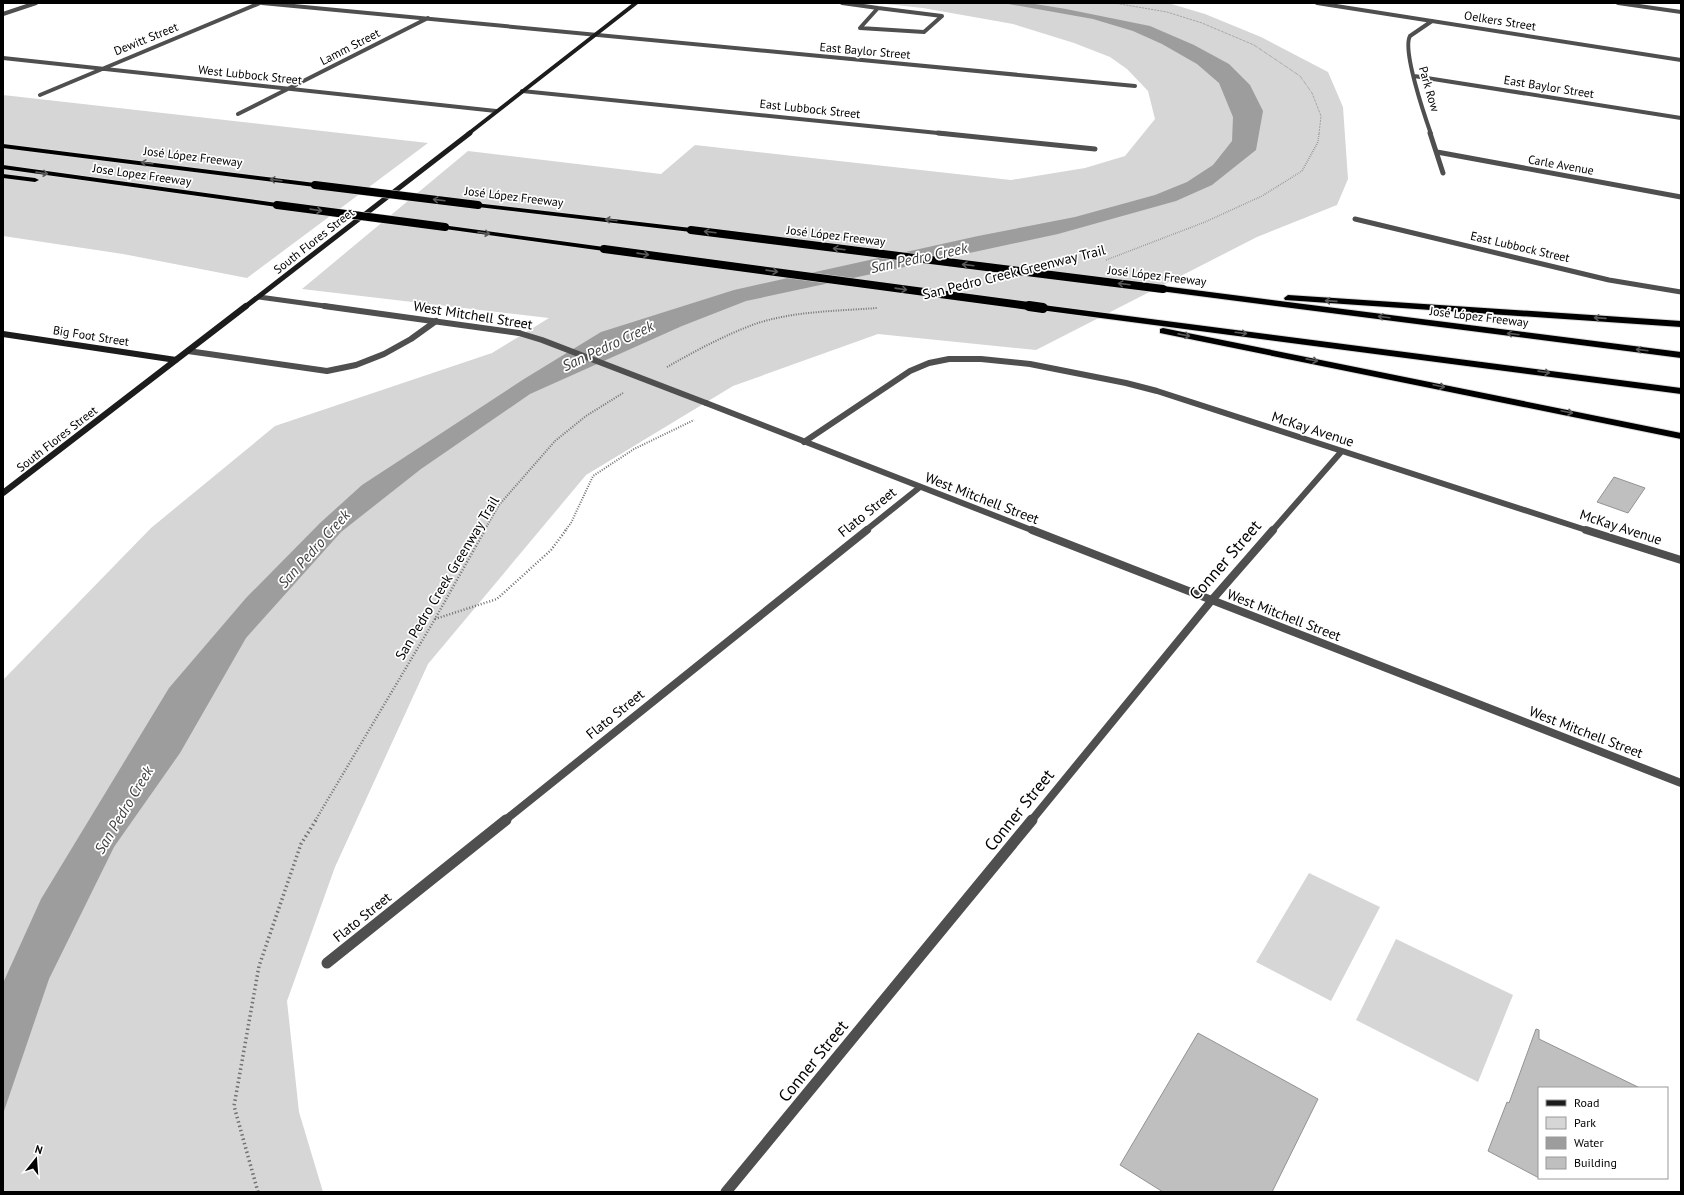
<svg xmlns="http://www.w3.org/2000/svg" width="1684" height="1195" viewBox="0 0 1684 1195" font-family="'PT Sans',sans-serif">
	<rect width="100%" height="100%" fill="#fff"/>
	<path fill="#d6d6d6" d="M877 3H1168L1205 14 1261 37 1328 72 1343 107 1348 179 1337 205 1257 237 1036 350 878 334 733 386 586 475 428 664 335 867 287 1001 299 1112 323 1192H3V680L151 528 275 426 492 353 549 318 302 289 468 151 661 174 695 145 1011 180 1085 168 1125 156 1155 119 1148 91 1127 69 1110 57 1074 43 1013 24 923 8Z
		M3 95 428 143 247 278 123 254 3 236Z
		M1309 873 1380 907 1331 1001 1256 962Z
		M1396 939 1513 995 1478 1082 1356 1020Z"/>
	<path fill="#9d9d9d" d="M1003 3H1029L1066 9 1150 26 1194 45 1229 64 1250 85 1263 111 1256 150 1212 185 1176 201 1058 234 746 301 682 326 530 394 421 469 341 532 246 638 180 753 114 847 49 979 3 1114V983L41 899 169 688 246 598 320 523 362 485 524 379 601 332 734 290 978 236 1075 217 1155 195 1187 182 1213 165 1232 141 1233 117 1219 83 1197 64 1162 44 1133 31 1093 19Z"/>
	<path fill="#bfbfbf" stroke="#939393" d="M1614 477 1645 488 1628 513 1597 502Z
		M1536 1029 1539 1030V1039L1640 1088H1539V1178L1488 1151 1507 1102 1509 1103Z
		M1198 1033 1318 1099 1272 1192H1163L1120 1165Z"/>
	<g fill="none" stroke-linecap="round" stroke-linejoin="round">
		<defs>
			<path id="motorway" d="M3 144 315 183 319 185 315 187 3 148Z
				M3 165 277 203 281 205 277 207 3 169Z
				M3 174 35 178 39 180 35 182 3 178Z
				M475 203 691 228 695 230 691 232 478 207H475Z
				M442 225 604 247 608 249 604 251 445 229H442Z
				M1163 286 1681 352V358L1160 291 1159 289Z
				M1288 295 1681 321V327L1285 300 1284 298Z
				M1043 305 1681 388V394L1040 310 1039 308Z
				M1163 328 1681 433V439L1160 333V329Z"/>
		</defs>
		<use href="#motorway" stroke="#dbdbdb" stroke-width="2"/>
		<path stroke="#717171" stroke-width="1" stroke-dasharray="0.5 1" stroke-linecap="butt" d="M1114 3 1167 12 1202 23 1254 45 1300 76 1312 93 1321 116 1319 134"/>
		<path stroke="#717171" stroke-width="1.5" stroke-dasharray="0.5 1.5" stroke-linecap="butt" d="M1106 260 1205 222 1262 196 1302 171 1318 142 1319 133"/>
		<path stroke="#717171" stroke-width="2" stroke-dasharray="1 1.5" stroke-linecap="butt" d="M667 367C695 351 725 335 755 324 793 311 838 311 877 308
			M484 531 499 505 555 441 586 416 623 393
			M565 531 571 523 593 476 634 449 694 420"/>
		<path stroke="#717171" stroke-width="2.5" stroke-dasharray="1 2" stroke-linecap="butt" d="M435 619 497 599 551 550 566 530
			M315 821 435 619 485 530"/>
		<path stroke="#717171" stroke-width="3.5" stroke-dasharray="1.5 3" stroke-linecap="butt" d="M258 1192 234 1106 259 966 301 844 316 820"/>
		<path stroke="#4f4f4f" stroke-width="4" d="M842 3 878 8
			M878 8 942 16 924 32 860 28Z"/>
		<path stroke="#4f4f4f" stroke-width="6" d="M188 351 327 371 356 365 384 354 411 339 436 321"/>
		<path stroke="#4f4f4f" stroke-width="4" d="M262 3 1135 86
			M1317 3 1681 60
			M1618 3 1681 12
			M3 14 36 3
			M3 58 496 111
			M1414 76 1681 118
			M522 91 948 134
			M40 95 260 3
			M238 114 428 18
			M1431 134C1425 117 1402 50 1410 36L1432 21"/>
		<path stroke="#4f4f4f" stroke-width="5" d="M938 133 1095 149
			M1430 133 1443 173
			M1437 152 1681 197
			M1355 219 1609 280 1681 292"/>
		<path stroke="#4f4f4f" stroke-width="6" d="M804 442 910 371 929 363 949 359H981L1030 364 1126 383 1157 391 1589 531
			M865 531 920 487
			M1272 531 1341 452"/>
		<path stroke="#4f4f4f" stroke-width="8" d="M1586 530 1681 560
			M504 821 867 530
			M1031 821 1211 601 1273 530"/>
		<path stroke="#4f4f4f" stroke-width="11" d="M327 963 506 820
			M726 1192 1032 820"/>
		<path stroke="#4f4f4f" stroke-width="5" d="M259 297 332 307"/>
		<path stroke="#4f4f4f" stroke-width="6" d="M324 306 519 333
			M706 403 1034 531"/>
		<path stroke="#4f4f4f" stroke-width="8" d="M1032 530 1681 783"/>
		<path stroke="#1c1c1c" stroke-width="4" d="M468 134 636 3"/>
		<path stroke="#1c1c1c" stroke-width="5" d="M245 307 470 133"/>
		<path stroke="#1c1c1c" stroke-width="6" d="M3 334 176 360
			M3 493 246 306"/>
		<use href="#motorway" fill="#000" fill-rule="evenodd"/>
		<defs>
			<path id="motorway-bridge-far1" d="M315 185 478 205
				M277 205 445 227
				M691 230 1163 289
				M604 249 1036 307"/>
			<path id="motorway-bridge" d="M1029 306 1043 308"/>
		</defs>
		<use href="#motorway-bridge-far1" stroke="#dbdbdb" stroke-width="9" stroke-linecap="butt"/>
		<use href="#motorway-bridge" stroke="#dbdbdb" stroke-width="12" stroke-linecap="butt"/>
		<path stroke="#4f4f4f" stroke-width="6" d="M519 333 542 340 706 403"/>
		<use href="#motorway-bridge-far1" stroke="#000" stroke-width="8"/>
		<use href="#motorway-bridge" stroke="#000" stroke-width="10"/>
	</g>
	<defs><path id="oneway-shaft" d="M-6 0H5M1.5-3L5.5 0L1.5 3" fill="none" stroke-width="1.6" stroke-linecap="round" stroke-linejoin="round"/></defs>
	<g stroke="#595959">
		<use href="#oneway-shaft" transform="translate(147 163) rotate(-173)"/>
		<use href="#oneway-shaft" transform="translate(42 173) rotate(8)"/>
		<use href="#oneway-shaft" transform="translate(276 180) rotate(-173)"/>
		<use href="#oneway-shaft" transform="translate(439 200) rotate(-173)"/>
		<use href="#oneway-shaft" transform="translate(316 210) rotate(8)"/>
		<use href="#oneway-shaft" transform="translate(611 220) rotate(-173)"/>
		<use href="#oneway-shaft" transform="translate(710 232) rotate(-173)"/>
		<use href="#oneway-shaft" transform="translate(484 233) rotate(8)"/>
		<use href="#oneway-shaft" transform="translate(839 249) rotate(-173)"/>
		<use href="#oneway-shaft" transform="translate(643 254) rotate(8)"/>
		<use href="#oneway-shaft" transform="translate(968 265) rotate(-173)"/>
		<use href="#oneway-shaft" transform="translate(772 271) rotate(8)"/>
		<use href="#oneway-shaft" transform="translate(1124 284) rotate(-173)"/>
		<use href="#oneway-shaft" transform="translate(901 289) rotate(8)"/>
		<use href="#oneway-shaft" transform="translate(1331 301) rotate(-176)"/>
		<use href="#oneway-shaft" transform="translate(1384 317) rotate(-173)"/>
		<use href="#oneway-shaft" transform="translate(1600 318) rotate(-176)"/>
		<use href="#oneway-shaft" transform="translate(1241 333) rotate(7)"/>
		<use href="#oneway-shaft" transform="translate(1513 334) rotate(-173)"/>
		<use href="#oneway-shaft" transform="translate(1184 335) rotate(11)"/>
		<use href="#oneway-shaft" transform="translate(1642 350) rotate(-173)"/>
		<use href="#oneway-shaft" transform="translate(1312 360) rotate(11)"/>
		<use href="#oneway-shaft" transform="translate(1544 372) rotate(8)"/>
		<use href="#oneway-shaft" transform="translate(1439 386) rotate(12)"/>
		<use href="#oneway-shaft" transform="translate(1567 412) rotate(12)"/>
	</g>
	<g text-anchor="middle" stroke-width="3.5" stroke-linejoin="round" paint-order="stroke">
		<g font-size="12" fill="#000" stroke="#fff">
			<text transform="translate(1500 21) rotate(9)" y="4">Oelkers Street</text>
			<text transform="translate(146 39) rotate(-22)" y="4">Dewitt Street</text>
			<text transform="translate(350 47) rotate(-27)" y="4">Lamm Street</text>
			<text transform="translate(865 51) rotate(5)" y="4">East Baylor Street</text>
			<text transform="translate(250 75) rotate(6)" y="4">West Lubbock Street</text>
			<text transform="translate(1549 87) rotate(9)" y="4">East Baylor Street</text>
			<text transform="translate(1429 89) rotate(74)" y="4">Park Row</text>
			<text transform="translate(810 109) rotate(6)" y="4">East Lubbock Street</text>
			<text transform="translate(193 157) rotate(7)" y="4">José López Freeway</text>
			<text transform="translate(1561 165) rotate(10)" y="4">Carle Avenue</text>
			<text transform="translate(142 175) rotate(8)" y="4">Jose Lopez Freeway</text>
			<text transform="translate(514 197) rotate(7)" y="4">José López Freeway</text>
			<text transform="translate(836 236) rotate(7)" y="4">José López Freeway</text>
			<text transform="translate(314 241) rotate(-38)" y="4">South Flores Street</text>
			<text transform="translate(1520 247) rotate(13)" y="4">East Lubbock Street</text>
			<text transform="translate(1157 276) rotate(7)" y="4">José López Freeway</text>
			<text transform="translate(1479 317) rotate(7)" y="4">José López Freeway</text>
			<text transform="translate(91 336) rotate(9)" y="4">Big Foot Street</text>
			<text transform="translate(57 439) rotate(-38)" y="4">South Flores Street</text>
		</g>
		<g font-size="14" fill="#000" stroke="#fff">
			<text transform="translate(1014 272) rotate(-14)" y="5">San Pedro Creek Greenway Trail</text>
			<text transform="translate(473 315) rotate(9)" y="5">West Mitchell Street</text>
			<text transform="translate(1313 429) rotate(18)" y="5">McKay Avenue</text>
			<text transform="translate(982 498) rotate(21)" y="5">West Mitchell Street</text>
			<text transform="translate(867 512) rotate(-39)" y="5">Flato Street</text>
			<text transform="translate(1621 527) rotate(18)" y="5">McKay Avenue</text>
			<text transform="translate(447 578) rotate(-59)" y="5">San Pedro Creek Greenway Trail</text>
			<text transform="translate(1284 615) rotate(21)" y="5">West Mitchell Street</text>
			<text transform="translate(615 714) rotate(-39)" y="5">Flato Street</text>
			<text transform="translate(1586 732) rotate(21)" y="5">West Mitchell Street</text>
			<text transform="translate(362 917) rotate(-39)" y="5">Flato Street</text>
		</g>
		<g font-size="15" font-style="italic" fill="#3e3e3e" stroke="#fff">
			<text transform="translate(919 258) rotate(-12)" y="5">San Pedro Creek</text>
			<text transform="translate(608 346) rotate(-25)" y="5">San Pedro Creek</text>
			<text transform="translate(314 549) rotate(-48)" y="5">San Pedro Creek</text>
			<text transform="translate(124 810) rotate(-59)" y="5">San Pedro Creek</text>
		</g>
		<g font-size="17" fill="#000" stroke="#fff">
			<text transform="translate(1225 560) rotate(-49)" y="6">Conner Street</text>
			<text transform="translate(1019 810) rotate(-51)" y="6">Conner Street</text>
			<text transform="translate(813 1061) rotate(-51)" y="6">Conner Street</text>
		</g>
	</g>
	<rect width="1684" height="1195" fill="none" stroke="#000000" stroke-width="8"/>
	<rect x="1538" y="1087" width="130" height="92" fill="#ffffff" stroke="#999999"/>
	<rect x="1546" y="1100" width="20" height="6" fill="#1c1c1c" stroke="#999999"/>
	<text x="1574" y="1107" font-size="12" fill="#000000">Road</text>
	<rect x="1546" y="1117" width="20" height="12" fill="#d6d6d6" stroke="#999999"/>
	<text x="1574" y="1127" font-size="12" fill="#000000">Park</text>
	<rect x="1546" y="1137" width="20" height="12" fill="#9d9d9d" stroke="#999999"/>
	<text x="1574" y="1147" font-size="12" fill="#000000">Water</text>
	<rect x="1546" y="1157" width="20" height="12" fill="#bfbfbf" stroke="#999999"/>
	<text x="1574" y="1167" font-size="12" fill="#000000">Building</text>
	<g transform="translate(36 1159) rotate(17)" stroke="#ffffff" stroke-width="3" paint-order="stroke">
	<path d="M0-3L7 15L0 10L-7 15Z" fill="#000000"/>
	<text y="-6" font-size="11" font-weight="bold" text-anchor="middle" fill="#000000">N</text>
	</g>
</svg>
